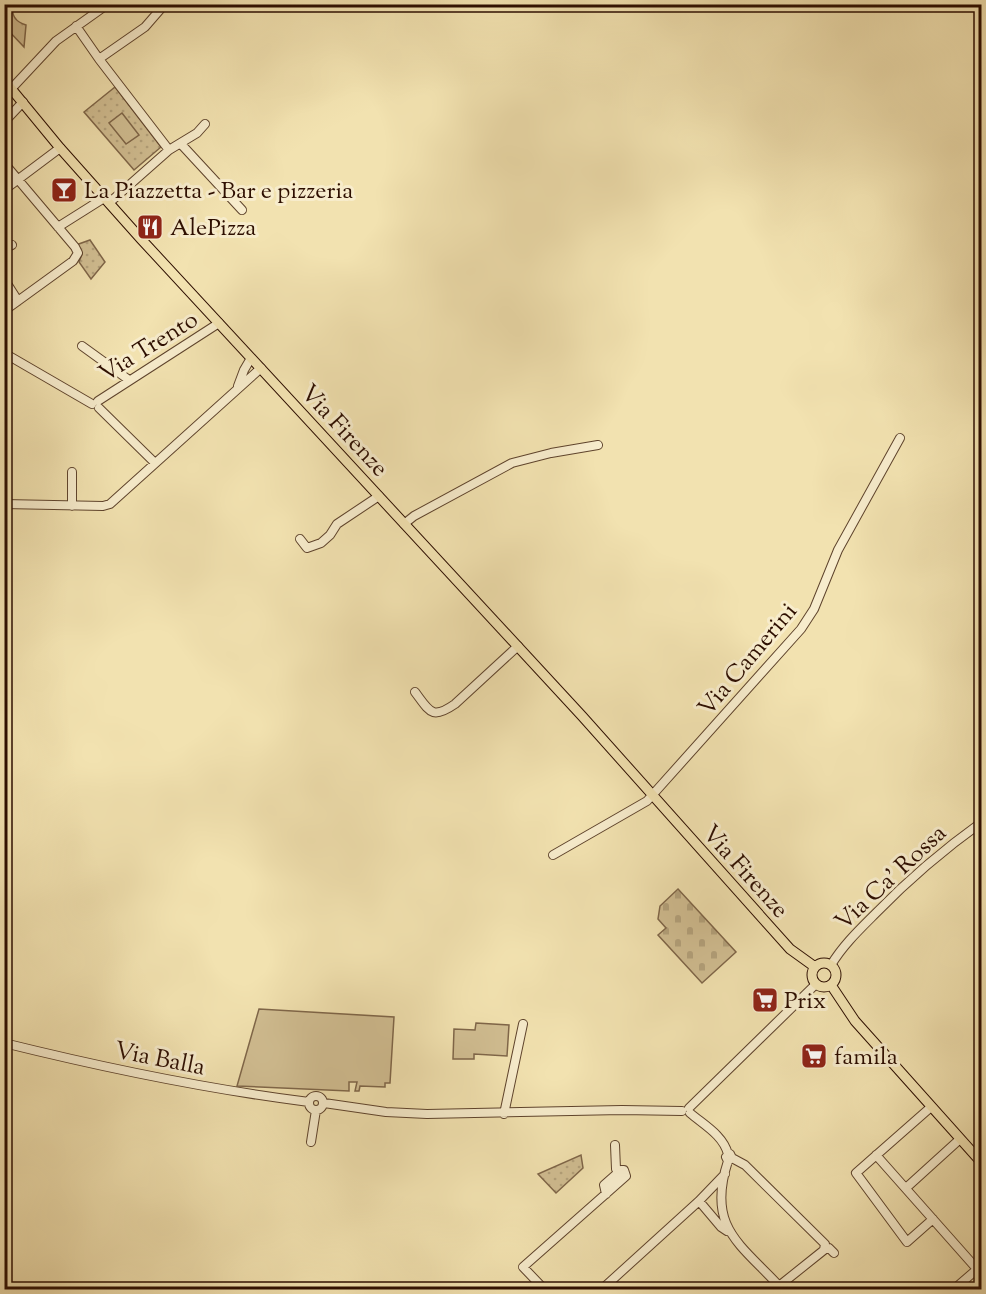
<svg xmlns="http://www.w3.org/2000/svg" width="986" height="1294" viewBox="0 0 986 1294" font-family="'Sorts Mill Goudy',serif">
	<defs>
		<pattern id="grass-tufts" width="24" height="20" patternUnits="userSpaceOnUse" patternTransform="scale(1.5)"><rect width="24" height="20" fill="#d1be92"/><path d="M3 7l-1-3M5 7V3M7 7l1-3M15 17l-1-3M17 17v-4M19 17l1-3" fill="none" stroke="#b4a27c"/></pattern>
		<pattern id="cemetery-stones" width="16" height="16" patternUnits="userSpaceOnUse" patternTransform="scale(1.5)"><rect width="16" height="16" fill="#d1be92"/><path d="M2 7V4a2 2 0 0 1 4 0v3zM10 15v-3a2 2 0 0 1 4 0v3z" fill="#b4a27c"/></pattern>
		<pattern id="park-dots" width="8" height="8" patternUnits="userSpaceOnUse" patternTransform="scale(1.5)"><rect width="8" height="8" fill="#d1be92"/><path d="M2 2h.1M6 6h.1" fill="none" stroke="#b4a27c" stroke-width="1.8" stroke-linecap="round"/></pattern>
	</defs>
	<rect width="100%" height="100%" fill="#f2e2b0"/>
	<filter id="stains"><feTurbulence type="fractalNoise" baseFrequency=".00333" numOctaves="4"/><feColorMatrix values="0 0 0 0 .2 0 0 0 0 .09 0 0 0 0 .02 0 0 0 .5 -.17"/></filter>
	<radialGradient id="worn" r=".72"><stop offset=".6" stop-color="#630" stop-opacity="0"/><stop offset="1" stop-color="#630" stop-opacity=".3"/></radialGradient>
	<path fill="url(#grass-tufts)" stroke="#7f6649" stroke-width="1.5" d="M5 4 13 5C11 15 16 22 26 25L24 47 5 27Z"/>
	<path fill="url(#cemetery-stones)" stroke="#7f6649" stroke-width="1.5" d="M678 889 736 952 702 983 658 935 666 928 658 919 660 906Z"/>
	<path fill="url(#park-dots)" stroke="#7f6649" stroke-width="1.5" d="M115 87 161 147 134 170 84 112Z
		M90 240 105 262 91 279 79 262 82 254 76 245Z
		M581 1155 583 1168 556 1193 538 1174Z"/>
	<path fill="#d1be92" stroke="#7f6649" stroke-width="1.5" d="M122 113 139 135 126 144 109 123Z
		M259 1009 394 1017 390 1083H385V1087L360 1086 359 1091H355L357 1082H349V1091L237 1086Z
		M476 1023 509 1025 507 1056 474 1054V1059H453L454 1029 475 1030Z"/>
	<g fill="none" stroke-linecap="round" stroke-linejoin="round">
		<defs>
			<path id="minor" d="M76 26 99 59 145 27 165 4
				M99 59 169 150
				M12 88 56 41 108 4
				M6 120 23 102
				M181 144 242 210
				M4 163 75 247 78 253 73 261 4 311
				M4 190 60 148
				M109 203 169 150 197 133 205 124
				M58 227 104 198
				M4 249 12 245
				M4 279 18 301
				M82 346 129 380
				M4 353 92 404
				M238 386 244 370 251 358
				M98 401 219 323
				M99 408 155 463
				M4 504 103 506 110 504 261 368
				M72 506V472
				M404 524 414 516 512 463 551 453 598 445
				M300 539 307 548 321 543 330 535 337 524 379 496
				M415 692C430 712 432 720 455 704L518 646
				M553 855 647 801 801 629 814 609 838 550 900 438
				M831 965C843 945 860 929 876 913 910 878 943 850 982 822
				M4 1043C105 1068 206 1089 309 1102
				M309 1103a7 7 0 1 1 14 0a7 7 0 1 1-14 0Z
				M324 1103 386 1112 427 1114 622 1110 682 1111
				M931 1107 856 1173 907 1242 933 1219
				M689 1108 816 984
				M690 1113C704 1125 723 1135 728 1154
				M504 1114 523 1024
				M311 1142 316 1110
				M615 1145 616 1169 618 1172
				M876 1155 977 1269
				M732 1158 728 1161 726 1157 730 1154 732 1158 745 1165 825 1244 824 1250 779 1286
				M728 1161C706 1228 741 1244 781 1288
				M906 1188 960 1139
				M699 1201 721 1227 727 1231
				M825 1248H829L834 1253
				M545 1290 523 1267 626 1176 624 1170H621L604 1185 606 1194
				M601 1290 699 1201 725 1174
				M953 1290 982 1265"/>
			<path id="major" d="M4 80 60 148 141 239 582 716 790 949 815 967
				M812 975a12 12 0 1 1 24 0a12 12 0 1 1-24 0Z
				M831 985 855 1021 982 1163"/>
		</defs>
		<use href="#minor" stroke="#5e432c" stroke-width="10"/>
		<use href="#major" stroke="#2d0e00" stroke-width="11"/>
		<use href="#minor" stroke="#f7eccc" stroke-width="8"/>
		<use href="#major" stroke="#f2e2b0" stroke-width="9"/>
	</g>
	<defs>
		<symbol id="bar-square" viewBox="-11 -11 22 22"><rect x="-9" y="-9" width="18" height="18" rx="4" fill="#8f2418" stroke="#f7eccc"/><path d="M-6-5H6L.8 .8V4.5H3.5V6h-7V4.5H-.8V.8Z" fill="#fff"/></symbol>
		<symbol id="restaurant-square" viewBox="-11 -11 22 22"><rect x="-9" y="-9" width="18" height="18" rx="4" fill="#8f2418" stroke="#f7eccc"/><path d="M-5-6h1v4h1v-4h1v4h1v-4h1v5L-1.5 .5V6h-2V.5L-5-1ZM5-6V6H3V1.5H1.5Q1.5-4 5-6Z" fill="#fff"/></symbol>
		<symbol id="supermarket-square" viewBox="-11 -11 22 22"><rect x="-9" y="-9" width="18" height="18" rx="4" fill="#8f2418" stroke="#f7eccc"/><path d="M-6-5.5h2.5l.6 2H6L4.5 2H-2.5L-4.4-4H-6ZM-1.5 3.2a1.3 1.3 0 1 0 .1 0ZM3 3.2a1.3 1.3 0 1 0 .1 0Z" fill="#fff"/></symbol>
	</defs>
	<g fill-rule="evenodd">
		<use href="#bar-square" x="49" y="175" width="30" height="30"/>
		<use href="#restaurant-square" x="135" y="212" width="30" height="30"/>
		<use href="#supermarket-square" x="750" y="985" width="30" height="30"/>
		<use href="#supermarket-square" x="799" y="1041" width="30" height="30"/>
	</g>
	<g text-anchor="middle" stroke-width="6" stroke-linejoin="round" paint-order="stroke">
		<g font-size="24" fill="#2d0e00" stroke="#f7eccc" text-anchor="start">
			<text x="84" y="198">La Piazzetta - Bar e pizzeria</text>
			<text x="170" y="235">AlePizza</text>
			<text x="784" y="1008">Prix</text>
			<text x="834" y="1064">famila</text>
		</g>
		<g font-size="24" fill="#2d0e00" stroke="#f7eccc">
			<text transform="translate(148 346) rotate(-32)" y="8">Via Trento</text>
			<text transform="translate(345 430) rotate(47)" y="8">Via Firenze</text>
			<text transform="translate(747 659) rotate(-50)" y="8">Via Camerini</text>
			<text transform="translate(746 871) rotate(48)" y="8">Via Firenze</text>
			<text transform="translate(890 877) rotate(-43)" y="8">Via Ca' Rossa</text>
			<text transform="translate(160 1058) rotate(11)" y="8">Via Balla</text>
		</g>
	</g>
	<rect width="986" height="1294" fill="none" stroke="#f2e2b0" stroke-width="24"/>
	<rect x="6" y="6" width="974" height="1282" fill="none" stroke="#2d0e00" stroke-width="3"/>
	<rect x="12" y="12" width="962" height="1270" fill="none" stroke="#2d0e00" stroke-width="1.5"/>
	<rect width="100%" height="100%" filter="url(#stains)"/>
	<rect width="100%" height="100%" fill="url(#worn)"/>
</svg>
